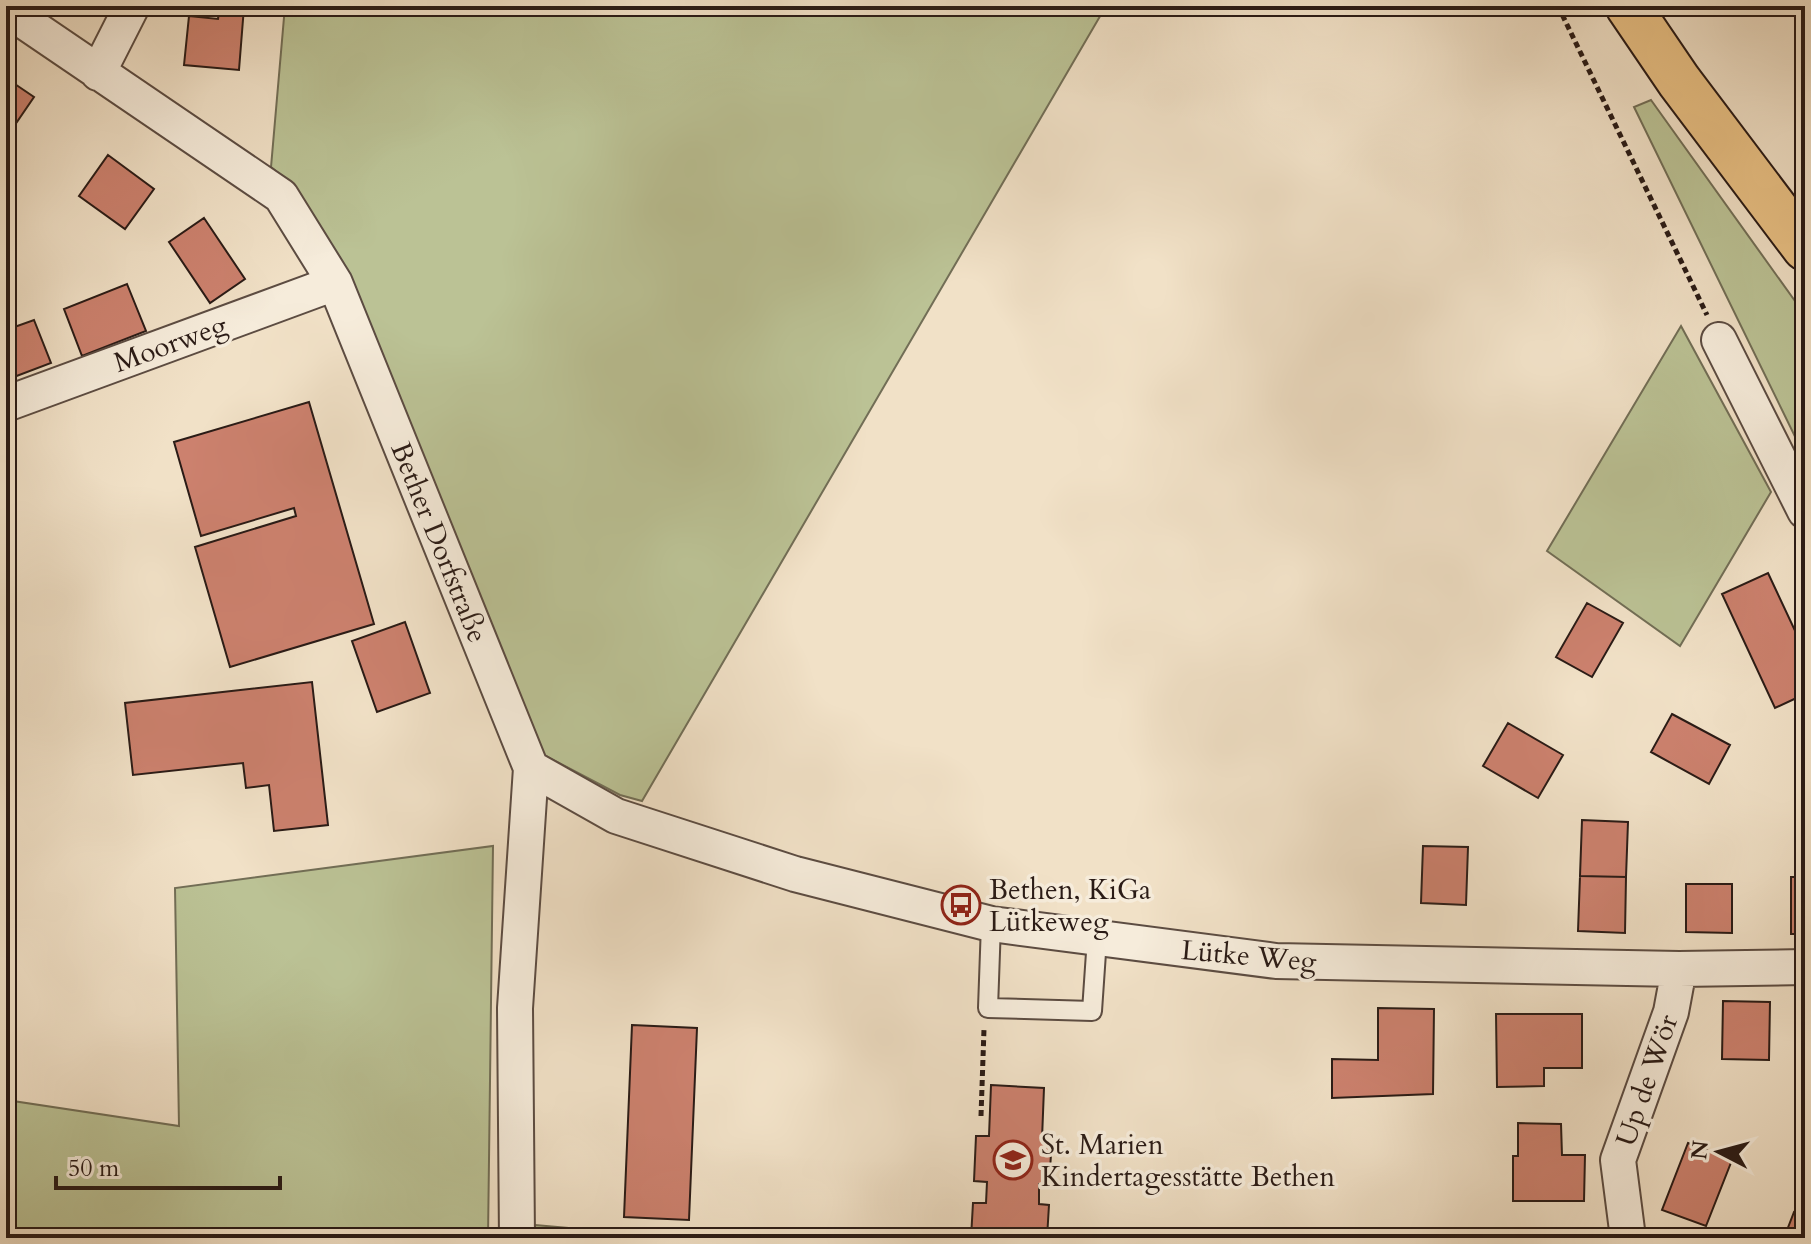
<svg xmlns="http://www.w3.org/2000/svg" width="1811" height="1244" viewBox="0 0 1811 1244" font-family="Cardo,serif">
	<rect width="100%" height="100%" fill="#f1e1c7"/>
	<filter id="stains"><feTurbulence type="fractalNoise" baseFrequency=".0025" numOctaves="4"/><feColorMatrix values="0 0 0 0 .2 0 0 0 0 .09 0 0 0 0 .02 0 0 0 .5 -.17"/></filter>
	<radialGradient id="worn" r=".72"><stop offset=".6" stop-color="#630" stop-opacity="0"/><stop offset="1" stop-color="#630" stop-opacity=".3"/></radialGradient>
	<path fill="#bbc295" stroke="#726e56" stroke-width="2" d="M285 6H1106L642 801 620 795 542 754 290 183 271 167Z
		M1651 100 1805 315V457L1634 107Z
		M1681 326 1771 492 1680 646 1547 551Z
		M493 846 488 1238H6V1100L179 1126 175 888Z
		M535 1225 681 1238H533Z"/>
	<path fill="#cc816e" stroke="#2a1b16" stroke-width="2" d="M220 6H271L270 9 244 7 239 70 184 65 189 16 218 19Z
		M6 78 34 97 6 138Z
		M108 155 154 189 125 229 79 196Z
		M204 218 245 279 210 303 169 242Z
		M127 284 146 331 82 356 64 309Z
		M34 320 51 363 6 380V330Z
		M309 402 374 624 230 667 195 547 296 516 294 508 201 536 174 442Z
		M1768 573 1805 652V694L1775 708 1722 594Z
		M1587 603 1623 623 1592 677 1556 657Z
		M405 622 430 693 377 712 352 641Z
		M312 682 328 825 274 831 269 785 246 788 243 763 133 775 125 703Z
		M1672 714 1730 745 1709 784 1651 752Z
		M1508 723 1563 755 1538 798 1483 766Z
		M1582 820 1628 822 1626 877 1580 876Z
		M1423 846 1468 847 1466 905 1421 903Z
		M1580 876 1626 877 1625 933 1578 931Z
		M1791 877H1805V934H1791Z
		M1686 884H1732V933L1686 932Z
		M1723 1001 1770 1002 1769 1060 1722 1059Z
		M1378 1008 1434 1009 1433 1094 1332 1098V1059L1378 1060Z
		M1496 1014H1582V1068H1544V1086L1497 1087Z
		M632 1025 697 1028 689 1220 624 1217Z
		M991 1085 1044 1088 1042 1139H1052L1049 1185 1039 1184V1204L1049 1205 1047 1238H971L973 1203H986L987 1182 974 1181 976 1136H989Z
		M1518 1123 1561 1124 1562 1155H1585L1584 1201H1513V1156H1518Z
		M1688 1143 1732 1160 1706 1226 1662 1210Z
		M1794 1212 1805 1216V1238H1784Z"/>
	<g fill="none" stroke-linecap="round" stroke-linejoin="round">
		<defs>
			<path id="lane" d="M991 924 988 1008 1092 1011 1097 938"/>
			<path id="street" d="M6 9 281 196 335 283 531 768 515 1008 517 1238
				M98 73 132 6
				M1719 340 1805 511
				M6 404 335 283
				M531 768 616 816 795 874 991 924 1276 961 1679 969 1805 967
				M1628 1238 1618 1160 1671 1012 1679 969"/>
			<path id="primary" d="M1628 6 1679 81 1805 248"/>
		</defs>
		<use href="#lane" stroke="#5c4c42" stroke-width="22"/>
		<use href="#street" stroke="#5c4c42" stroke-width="38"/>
		<use href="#primary" stroke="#2a1b16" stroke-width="48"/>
		<path stroke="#2a1b16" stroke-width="5" stroke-dasharray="6 4" stroke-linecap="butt" d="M1558 6 1707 315
			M981 1116 984 1029"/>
		<use href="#lane" stroke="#f6ecdb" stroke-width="18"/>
		<use href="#street" stroke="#f6ecdb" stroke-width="34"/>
		<use href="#primary" stroke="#e8c084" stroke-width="44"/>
	</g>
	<defs>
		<symbol id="bus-ring" viewBox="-11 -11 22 22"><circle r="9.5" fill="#f6ecdb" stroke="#8f2418" stroke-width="1.5"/><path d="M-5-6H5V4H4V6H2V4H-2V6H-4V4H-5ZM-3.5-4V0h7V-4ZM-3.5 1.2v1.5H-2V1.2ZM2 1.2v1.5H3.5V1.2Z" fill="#8f2418"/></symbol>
		<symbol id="school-ring" viewBox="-11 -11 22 22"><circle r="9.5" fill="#f6ecdb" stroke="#8f2418" stroke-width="1.5"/><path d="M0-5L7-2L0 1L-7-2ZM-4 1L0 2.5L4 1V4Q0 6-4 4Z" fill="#8f2418"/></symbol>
	</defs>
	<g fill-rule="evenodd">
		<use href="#bus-ring" x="939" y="883" width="44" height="44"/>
		<use href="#school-ring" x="991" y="1138" width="44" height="44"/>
	</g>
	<g text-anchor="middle" stroke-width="7" stroke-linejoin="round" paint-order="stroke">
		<g font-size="28" fill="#2a1b16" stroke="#f6ecdb">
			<text transform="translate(170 343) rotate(-20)" y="10">Moorweg</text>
			<text transform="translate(440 542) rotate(68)" y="10">Bether Dorfstraße</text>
			<text transform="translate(1249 955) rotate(5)" y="10">Lütke Weg</text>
			<text transform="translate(1646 1080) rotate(-71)" y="10">Up de Wör</text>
		</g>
		<g font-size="28" fill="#2a1b16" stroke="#f6ecdb" text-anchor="start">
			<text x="989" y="899">Bethen, KiGa<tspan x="989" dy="32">Lütkeweg</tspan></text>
			<text x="1041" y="1154">St. Marien<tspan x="1041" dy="32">Kindertagesstätte Bethen</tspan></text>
		</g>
	</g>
	<rect width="1811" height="1244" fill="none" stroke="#f1e1c7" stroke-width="32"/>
	<rect x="8" y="8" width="1795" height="1228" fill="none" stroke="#2a1b16" stroke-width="4"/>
	<rect x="16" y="16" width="1779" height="1212" fill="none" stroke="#2a1b16" stroke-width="2"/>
	<g transform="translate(1719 1152) rotate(276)" stroke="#f6ecdb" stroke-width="6" paint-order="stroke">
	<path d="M0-6L14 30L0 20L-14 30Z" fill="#2a1b16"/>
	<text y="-12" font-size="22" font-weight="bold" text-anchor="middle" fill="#2a1b16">N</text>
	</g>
	<path d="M56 1176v12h224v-12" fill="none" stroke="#2a1b16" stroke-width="4"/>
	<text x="68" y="1176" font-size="24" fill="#2a1b16" stroke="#f6ecdb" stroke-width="6" paint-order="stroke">50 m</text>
	<rect width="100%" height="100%" filter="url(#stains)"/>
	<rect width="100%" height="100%" fill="url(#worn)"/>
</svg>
